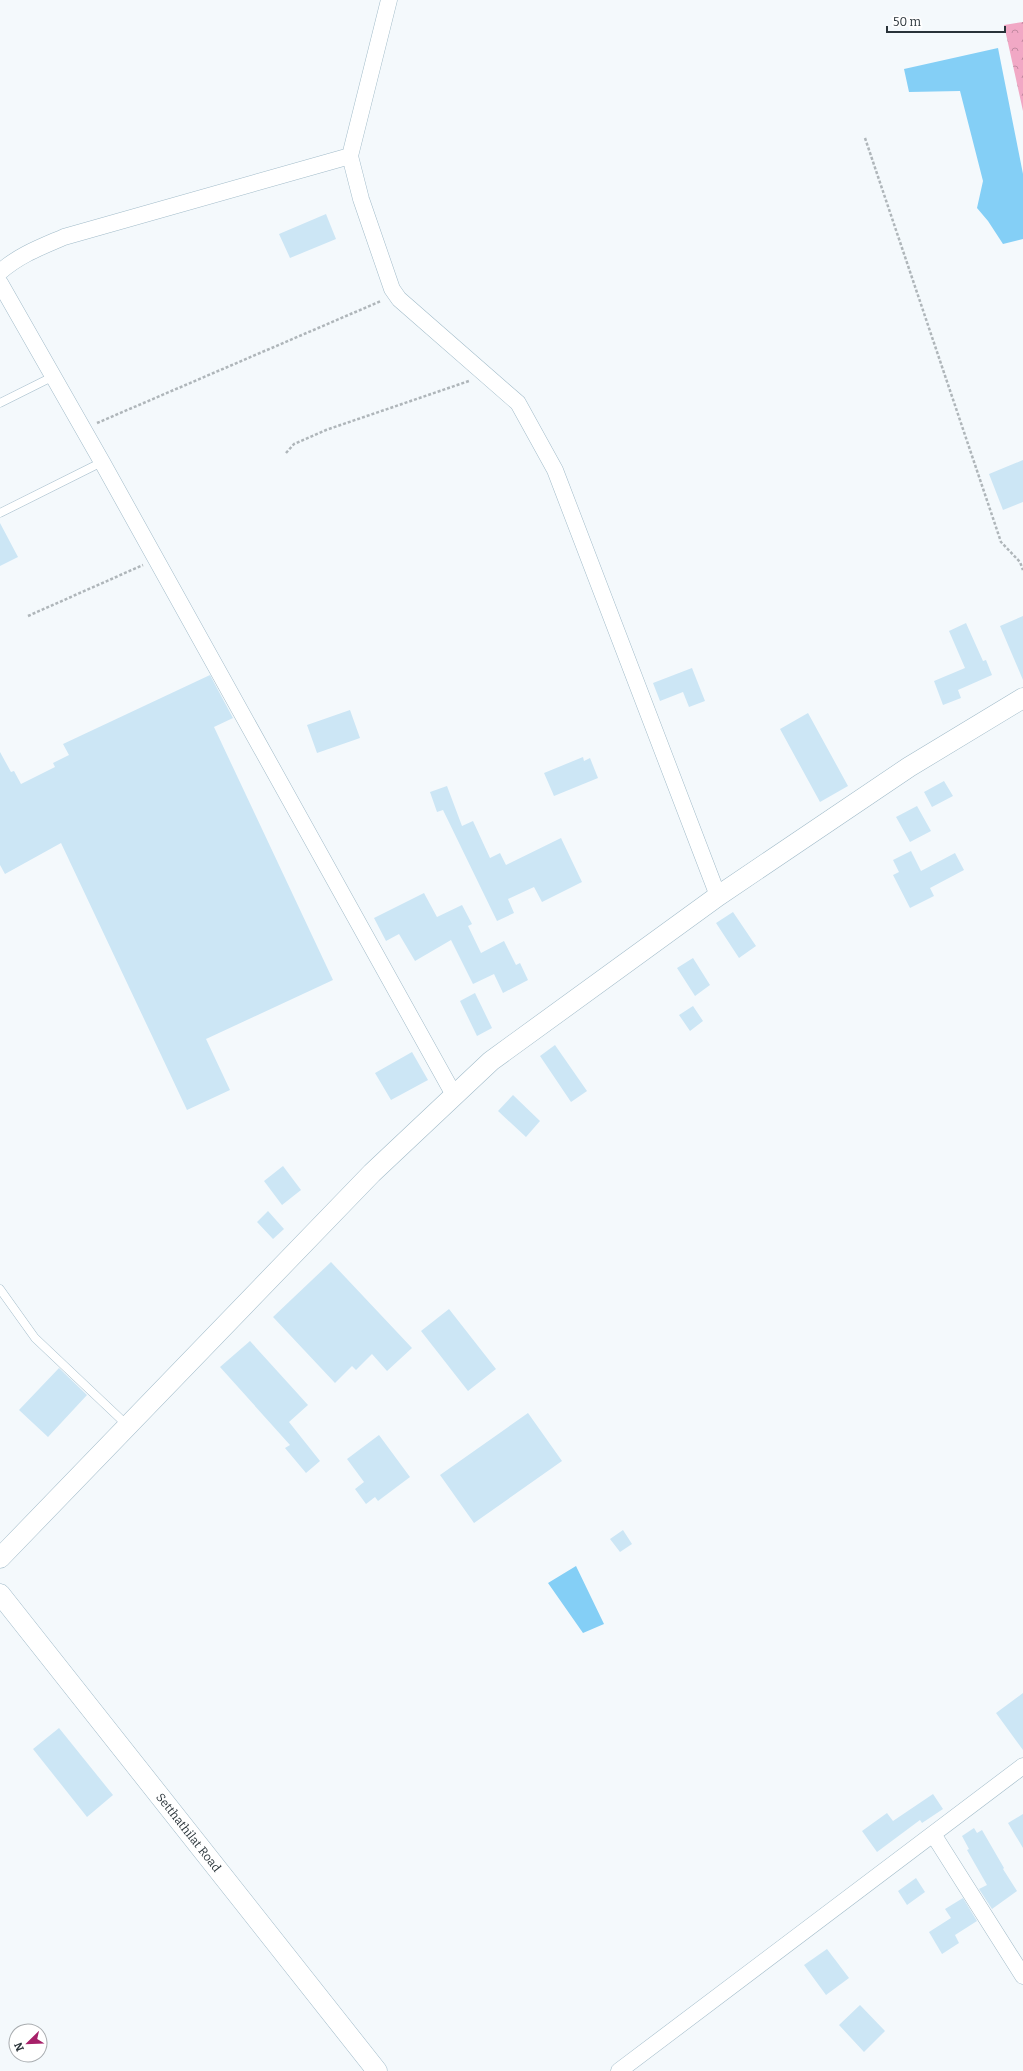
<svg xmlns="http://www.w3.org/2000/svg" width="1023" height="2071" viewBox="0 0 1023 2071" font-family="Bitter,serif">
	<defs>
		<pattern id="forest-crowns" width="20" height="18" patternUnits="userSpaceOnUse"><rect width="20" height="18" fill="#f1a8c5"/><path d="M2 6a3 3 0 1 1 6 0M12 15a3 3 0 1 1 6 0" fill="none" stroke="#c389a1"/></pattern>
	</defs>
	<rect width="100%" height="100%" fill="#f4f9fc"/>
	<path fill="url(#forest-crowns)" d="M1023 22V111L1004 25Z"/>
	<path fill="#84cff6" d="M998 48 1023 174V239L1003 244 988 221 977 208 983 181 960 91 909 92 904 69Z
		M576 1566 604 1624 583 1633 548 1583Z"/>
	<path fill="#cce6f5" d="M326 214 336 239 290 258 279 234Z
		M1023 460V502L1003 510 989 474Z
		M0 523 18 557 0 566Z
		M1023 616V680L1000 626Z
		M966 623 983 661 986 660 992 675 958 690 961 698 943 705 934 681 965 668 949 631Z
		M692 668 705 701 689 707 683 692 660 701 653 683Z
		M210 675 233 718 214 727 333 980 206 1039 230 1090 187 1110 61 843 5 874 0 865V752L11 772 14 771 21 784 55 767 53 763 69 755 63 744Z
		M350 710 360 738 317 753 307 725Z
		M808 713 848 786 820 802 780 729Z
		M583 757 584 761 590 758 598 778 554 796 544 773Z
		M944 781 953 796 932 807 924 792Z
		M447 786 462 826 473 821 490 858 500 853 506 865 561 838 582 882 542 902 534 887 508 899 514 913 497 921 443 810 437 812 430 792Z
		M917 806 931 831 910 842 896 817Z
		M911 851 921 871 955 853 964 870 930 888 934 896 910 908 893 875 899 872 893 860Z
		M424 893 437 917 462 905 472 924 468 926 481 953 504 941 516 965 520 963 528 980 503 993 494 974 473 984 451 940 415 961 399 934 386 941 374 918Z
		M733 912 756 946 739 958 716 923Z
		M693 958 710 985 695 996 677 968Z
		M475 993 492 1028 477 1036 460 1001Z
		M693 1006 703 1021 690 1031 679 1015Z
		M555 1045 587 1091 571 1102 540 1056Z
		M412 1052 428 1080 391 1100 375 1073Z
		M513 1095 540 1121 526 1137 498 1111Z
		M283 1166 301 1190 282 1205 264 1181Z
		M268 1211 284 1229 273 1239 257 1222Z
		M331 1262 412 1348 387 1371 372 1354 356 1370 352 1366 335 1383 273 1317Z
		M449 1309 496 1369 468 1391 421 1331Z
		M250 1341 308 1405 289 1422 320 1461 306 1473 285 1448 290 1445 220 1367Z
		M59 1368 87 1395 48 1437 19 1410Z
		M528 1413 562 1461 474 1523 440 1475Z
		M379 1435 410 1477 378 1501 375 1497 366 1504 355 1489 364 1482 347 1459Z
		M623 1530 632 1544 620 1552 610 1539Z
		M1023 1693V1750L996 1713Z
		M59 1728 113 1795 87 1817 33 1749Z
		M933 1794 943 1809 922 1823 920 1820 877 1852 862 1831 887 1813 893 1821Z
		M1023 1814V1848L1008 1823Z
		M974 1828 977 1833 982 1830 1004 1868 1003 1869 1017 1891 992 1909 979 1889 987 1885 967 1850 969 1849 962 1836Z
		M916 1878 925 1892 907 1905 898 1891Z
		M963 1898 977 1921 955 1935 959 1943 942 1954 929 1932 951 1918 945 1909Z
		M827 1949 849 1978 826 1995 804 1965Z
		M860 2005 885 2031 864 2052 839 2025Z"/>
	<g fill="none" stroke-linecap="round" stroke-linejoin="round">
		<defs>
			<path id="service" d="M0 403 52 377
				M0 513 102 462
				M0 1289 35 1338 127 1425"/>
			<path id="minor" d="M389 0 350 156 361 199 392 289 399 299 518 403 555 470 718 896
				M0 272C19 255 41 247 64 237L350 156
				M0 283 102 462 454 1095
				M933 1834 1023 1976
				M619 2071 1023 1766"/>
			<g id="tertiary">
				<path d="M0 1558 372 1173 491 1061 718 896 909 767 1023 698"/>
				<path id="s1" d="M0 1594 377 2071"/>
			</g>
		</defs>
		<use href="#service" stroke="#a1bbc9" stroke-width="9"/>
		<use href="#minor" stroke="#a1bbc9" stroke-width="17"/>
		<use href="#tertiary" stroke="#a1bbc9" stroke-width="21"/>
		<path stroke="#afb6ba" stroke-width="2.5" stroke-dasharray="3 2" stroke-linecap="butt" d="M865 138 1001 542 1020 562 1023 570
			M97 423 381 301
			M286 453 294 444 326 430 469 381
			M28 616 143 565"/>
		<use href="#service" stroke="#fff" stroke-width="8"/>
		<use href="#minor" stroke="#fff" stroke-width="16"/>
		<use href="#tertiary" stroke="#fff" stroke-width="20"/>
	</g>
	<g text-anchor="middle" stroke-width="3" stroke-linejoin="round" paint-order="stroke">
		<g font-size="12" fill="#293339" stroke="#fff">
			<text dy="4" stroke="none"><textPath href="#s1" startOffset="304">Setthathilat Road</textPath></text>
		</g>
	</g>
	<g transform="translate(28 2043) rotate(247)"><circle r="19" fill="#ffffff" stroke="#a9adb0"/>
	<path d="M0-3L7 15L0 10L-7 15Z" fill="#a72069"/>
	<text y="-6" font-size="11" font-weight="bold" text-anchor="middle" fill="#293339">N</text>
	</g>
	<path d="M887 26v6h118v-6" fill="none" stroke="#293339" stroke-width="2"/>
	<text x="893" y="26" font-size="12" fill="#293339" stroke="#ffffff" stroke-width="3" paint-order="stroke">50 m</text>
</svg>
